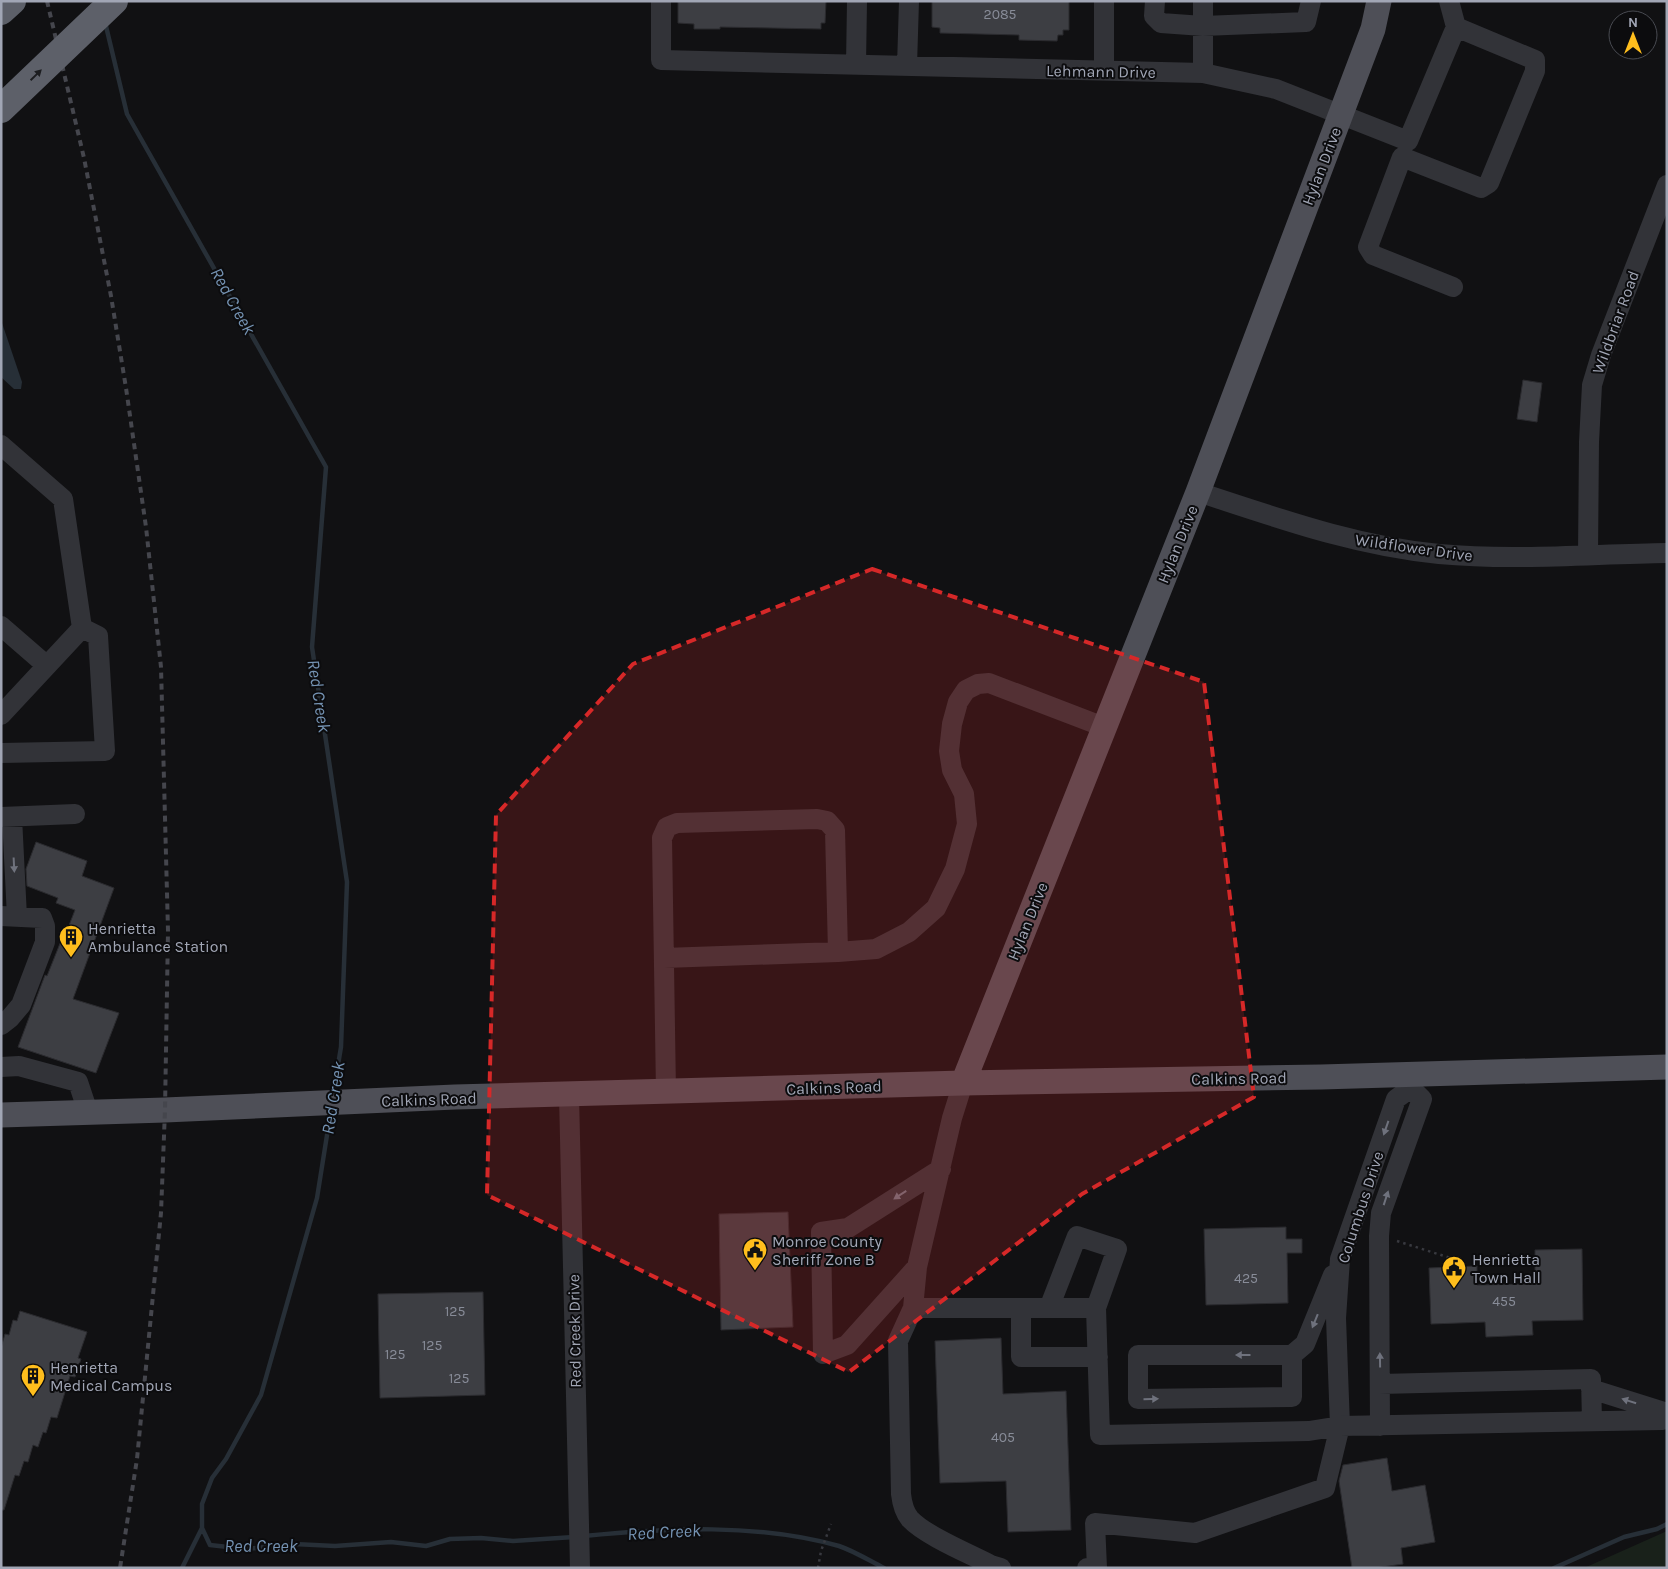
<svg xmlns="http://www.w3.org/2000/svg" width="1668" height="1569" viewBox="0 0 1668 1569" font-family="Karla,sans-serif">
	<rect width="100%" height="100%" fill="#111113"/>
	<path fill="#19211a" d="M1667 1531V1568H1584Z"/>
	<path fill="#272f37" d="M1 320 22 382 21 389H14L1 377Z"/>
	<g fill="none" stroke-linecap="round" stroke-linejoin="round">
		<path stroke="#272f37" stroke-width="4.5" d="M105 22 127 114 326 467 312 647 347 882 341 1047 333 1095
			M331 1110 317 1198 261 1395 226 1459 212 1478 202 1504V1528L210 1545 246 1549 294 1544 335 1546 391 1542 426 1546 450 1539 481 1538 513 1541 574 1537
			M584 1536C668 1528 757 1523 839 1546 854 1551 870 1561 884 1568
			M182 1568 202 1528
			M1554 1568 1624 1537 1657 1529 1667 1524"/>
	</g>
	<path fill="#3d3e43" stroke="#2b2b2f" d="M826 1 825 23H821V29L720 27V29H694V24L678 23V2Z
		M932 1H1069V30H1063V35H1058L1057 41 1019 40V35L940 33V28L932 27Z
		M1523 380 1542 383 1537 422 1517 419Z
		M36 842 87 861 82 876 114 888 73 999 119 1013 96 1073 18 1047 45 975 47 976 61 941H63L75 910 56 903 58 898 27 886 26 869Z
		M788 1212 793 1327 721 1330 719 1214Z
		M1286 1227V1239H1302V1253H1287L1288 1303 1206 1305 1204 1229Z
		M1582 1249 1583 1320 1532 1321 1533 1335 1486 1337 1485 1322 1431 1324 1429 1268 1477 1266V1285L1535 1284V1250Z
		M483 1292 485 1395 380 1398 378 1294Z
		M20 1311 87 1332 78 1358 81 1359 75 1377 70 1376 57 1418 51 1417 46 1433 43 1432 38 1447 33 1445 28 1462 24 1461 19 1476 15 1475 4 1510H1V1348L5 1334 9 1335 13 1320 17 1321Z
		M1001 1338 1003 1394 1066 1391 1071 1530 1008 1532 1006 1481 940 1483 935 1341Z
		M1387 1458 1392 1491 1425 1485 1435 1542 1401 1548 1403 1564 1375 1568H1352L1339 1481 1343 1465Z"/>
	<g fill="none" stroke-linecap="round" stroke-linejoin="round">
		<path stroke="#38393f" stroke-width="2.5" stroke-dasharray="2.5 4" stroke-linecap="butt" d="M1397 1241 1463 1262
			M818 1568 821 1551 831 1524"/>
		<path stroke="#323338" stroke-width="20" d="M661 1V60L1203 73 1276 89 1408 141 1456 27 1449 1
			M1155 1 1154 16 1161 23 1203 26 1306 22 1311 1
			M856 65 857 1
			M907 66 909 1
			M1104 71V1
			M1203 73V1
			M1453 287 1373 255 1368 247 1402 157 1481 188 1489 183 1535 71V60L1456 27
			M1 445 63 499 82 628 1 715
			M1198 492C1278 518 1355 546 1439 554 1515 561 1591 554 1667 553
			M1588 555 1589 442 1592 385 1601 355 1667 185
			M1 626 46 665
			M1 753 105 751 98 636 82 628
			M1 817 75 814
			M12 817 17 917
			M1 916 42 918 45 926V942L21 1005 10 1018 1 1025
			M664 958 838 952
			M1 1067 19 1066 78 1082 88 1112
			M963 1083 952 1118 917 1267 913 1308 898 1341 901 1494C902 1503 904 1512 910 1519 926 1536 970 1554 991 1565L1001 1568
			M666 1092 662 838 667 827 677 823 817 819 827 821 835 830 838 952 876 949 909 932 936 908 955 869 967 824 964 794 952 770 949 751 952 724 958 702 966 690 978 684 989 683 1104 727
			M569 1095 580 1568
			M917 1267 847 1345 823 1354 821 1232 848 1228 941 1169
			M913 1308H1096L1100 1435 1309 1431 1340 1426 1662 1420 1667 1419
			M1021 1308V1357H1098
			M1049 1308 1077 1236 1117 1249 1096 1308
			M1292 1355V1397L1138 1399V1355H1292L1305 1344 1333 1275
			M1380 1384 1591 1379 1592 1421
			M1591 1389 1667 1413
			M1380 1426 1379 1236 1381 1213 1422 1099 1411 1088
			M1087 1568H1097L1095 1523 1195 1533 1325 1488 1340 1426 1336 1318 1340 1259 1396 1099 1411 1088 1413 1074"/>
		<path stroke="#4e4f57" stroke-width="25" d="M963 1083 1198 492 1373 29 1379 1
			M1 1115 165 1110 455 1097 963 1083 1321 1077 1667 1067"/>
		<path stroke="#5d6069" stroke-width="28" d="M1 11 12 1"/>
		<path stroke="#45464d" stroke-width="4" stroke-dasharray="6 5" stroke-linecap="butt" d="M47 1 84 158 111 296 126 388 146 527 161 667 168 931 165 1110 161 1213 137 1459 120 1568"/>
		<path stroke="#5d6069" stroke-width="28" d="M1 109 114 1"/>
	</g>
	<defs><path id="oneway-solid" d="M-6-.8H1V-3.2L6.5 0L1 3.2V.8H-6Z" transform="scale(1.25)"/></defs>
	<use fill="#1c1d20" href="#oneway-solid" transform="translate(36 75) rotate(-44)"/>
	<g fill="#6f727d">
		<use href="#oneway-solid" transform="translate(14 865) rotate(87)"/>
		<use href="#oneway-solid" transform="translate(1386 1128) rotate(109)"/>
		<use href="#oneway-solid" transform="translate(900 1195) rotate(147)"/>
		<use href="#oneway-solid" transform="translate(1386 1198) rotate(-72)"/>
		<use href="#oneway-solid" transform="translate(1315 1321) rotate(112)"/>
		<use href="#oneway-solid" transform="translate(1243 1355) rotate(180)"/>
		<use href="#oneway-solid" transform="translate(1380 1360) rotate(-91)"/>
		<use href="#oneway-solid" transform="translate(1151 1399) rotate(-1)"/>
		<use href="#oneway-solid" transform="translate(1629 1401) rotate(-162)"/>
	</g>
	<path fill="#d62828" fill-opacity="0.2" stroke="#d62828" stroke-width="4" stroke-dasharray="10 6" stroke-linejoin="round" d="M872 569 1204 682 1254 1097 1082 1194 849 1372 487 1195 496 815 633 664Z"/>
	<defs>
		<symbol id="building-pin" viewBox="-11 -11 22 30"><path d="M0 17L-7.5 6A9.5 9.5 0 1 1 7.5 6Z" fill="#ffbe1d" stroke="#0c0c0e"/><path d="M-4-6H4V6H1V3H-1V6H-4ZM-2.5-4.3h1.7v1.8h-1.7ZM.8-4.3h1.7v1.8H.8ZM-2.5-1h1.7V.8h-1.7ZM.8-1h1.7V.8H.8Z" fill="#111"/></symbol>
		<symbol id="civic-pin" viewBox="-11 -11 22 30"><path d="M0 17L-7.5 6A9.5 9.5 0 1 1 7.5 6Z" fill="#ffbe1d" stroke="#0c0c0e"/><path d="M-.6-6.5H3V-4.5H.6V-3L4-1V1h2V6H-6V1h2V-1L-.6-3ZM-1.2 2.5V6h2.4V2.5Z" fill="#111"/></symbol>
	</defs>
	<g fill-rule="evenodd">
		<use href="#building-pin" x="57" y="923" width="28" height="38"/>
		<use href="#civic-pin" x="741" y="1236" width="28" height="38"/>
		<use href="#civic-pin" x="1440" y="1254" width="28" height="38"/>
		<use href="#building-pin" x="19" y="1362" width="28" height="38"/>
	</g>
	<g text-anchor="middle" stroke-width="4" stroke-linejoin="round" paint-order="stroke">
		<g font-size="14" fill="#888c98">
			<text x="1000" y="19">2085</text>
			<text x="1246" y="1283">425</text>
			<text x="1504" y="1306">455</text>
			<text x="455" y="1316">125</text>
			<text x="432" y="1350">125</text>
			<text x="395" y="1359">125</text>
			<text x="459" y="1383">125</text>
			<text x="1003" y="1442">405</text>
		</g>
		<g font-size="16" fill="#a1a6b5" stroke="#0c0c0e">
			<text transform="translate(1101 71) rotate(1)" y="6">Lehmann Drive</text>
			<text transform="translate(1321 166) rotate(-69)" y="6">Hylan Drive</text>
			<text transform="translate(1615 322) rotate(-70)" y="6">Wildbriar Road</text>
			<text transform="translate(1177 544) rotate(-68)" y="6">Hylan Drive</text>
			<text transform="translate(1414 547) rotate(8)" y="6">Wildflower Drive</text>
			<text transform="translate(1027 921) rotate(-68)" y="6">Hylan Drive</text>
			<text transform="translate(1239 1078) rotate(-1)" y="6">Calkins Road</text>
			<text transform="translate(834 1087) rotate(-2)" y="6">Calkins Road</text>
			<text transform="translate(429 1099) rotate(-2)" y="6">Calkins Road</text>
			<text transform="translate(1360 1207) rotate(-72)" y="6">Columbus Drive</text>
			<text transform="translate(574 1331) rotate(-91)" y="6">Red Creek Drive</text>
		</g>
		<g font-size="16" fill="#a1a6b5" stroke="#0c0c0e" text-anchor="start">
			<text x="88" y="934">Henrietta<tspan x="88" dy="18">Ambulance Station</tspan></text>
			<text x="772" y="1247">Monroe County<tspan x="772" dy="18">Sheriff Zone B</tspan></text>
			<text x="1472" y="1265">Henrietta<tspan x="1472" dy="18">Town Hall</tspan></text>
			<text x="50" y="1373">Henrietta<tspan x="50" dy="18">Medical Campus</tspan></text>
		</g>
		<g font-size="18" font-style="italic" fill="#7593b3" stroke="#0c0c0e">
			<text transform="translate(233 301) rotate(61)" y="6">Red Creek</text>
			<text transform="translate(319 696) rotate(81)" y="6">Red Creek</text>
			<text transform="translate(333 1098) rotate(-81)" y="6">Red Creek</text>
			<text transform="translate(664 1532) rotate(-3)" y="6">Red Creek</text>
			<text x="261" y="1552">Red Creek</text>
		</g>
	</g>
	<rect width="1668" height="1569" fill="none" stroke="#a1a6b5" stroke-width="5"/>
	<g transform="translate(1633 35)"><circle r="24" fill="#0c0c0e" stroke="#484a51"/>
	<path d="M0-4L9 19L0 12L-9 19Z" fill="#ffbe1d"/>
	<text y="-8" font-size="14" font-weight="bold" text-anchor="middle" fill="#a1a6b5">N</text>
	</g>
</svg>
